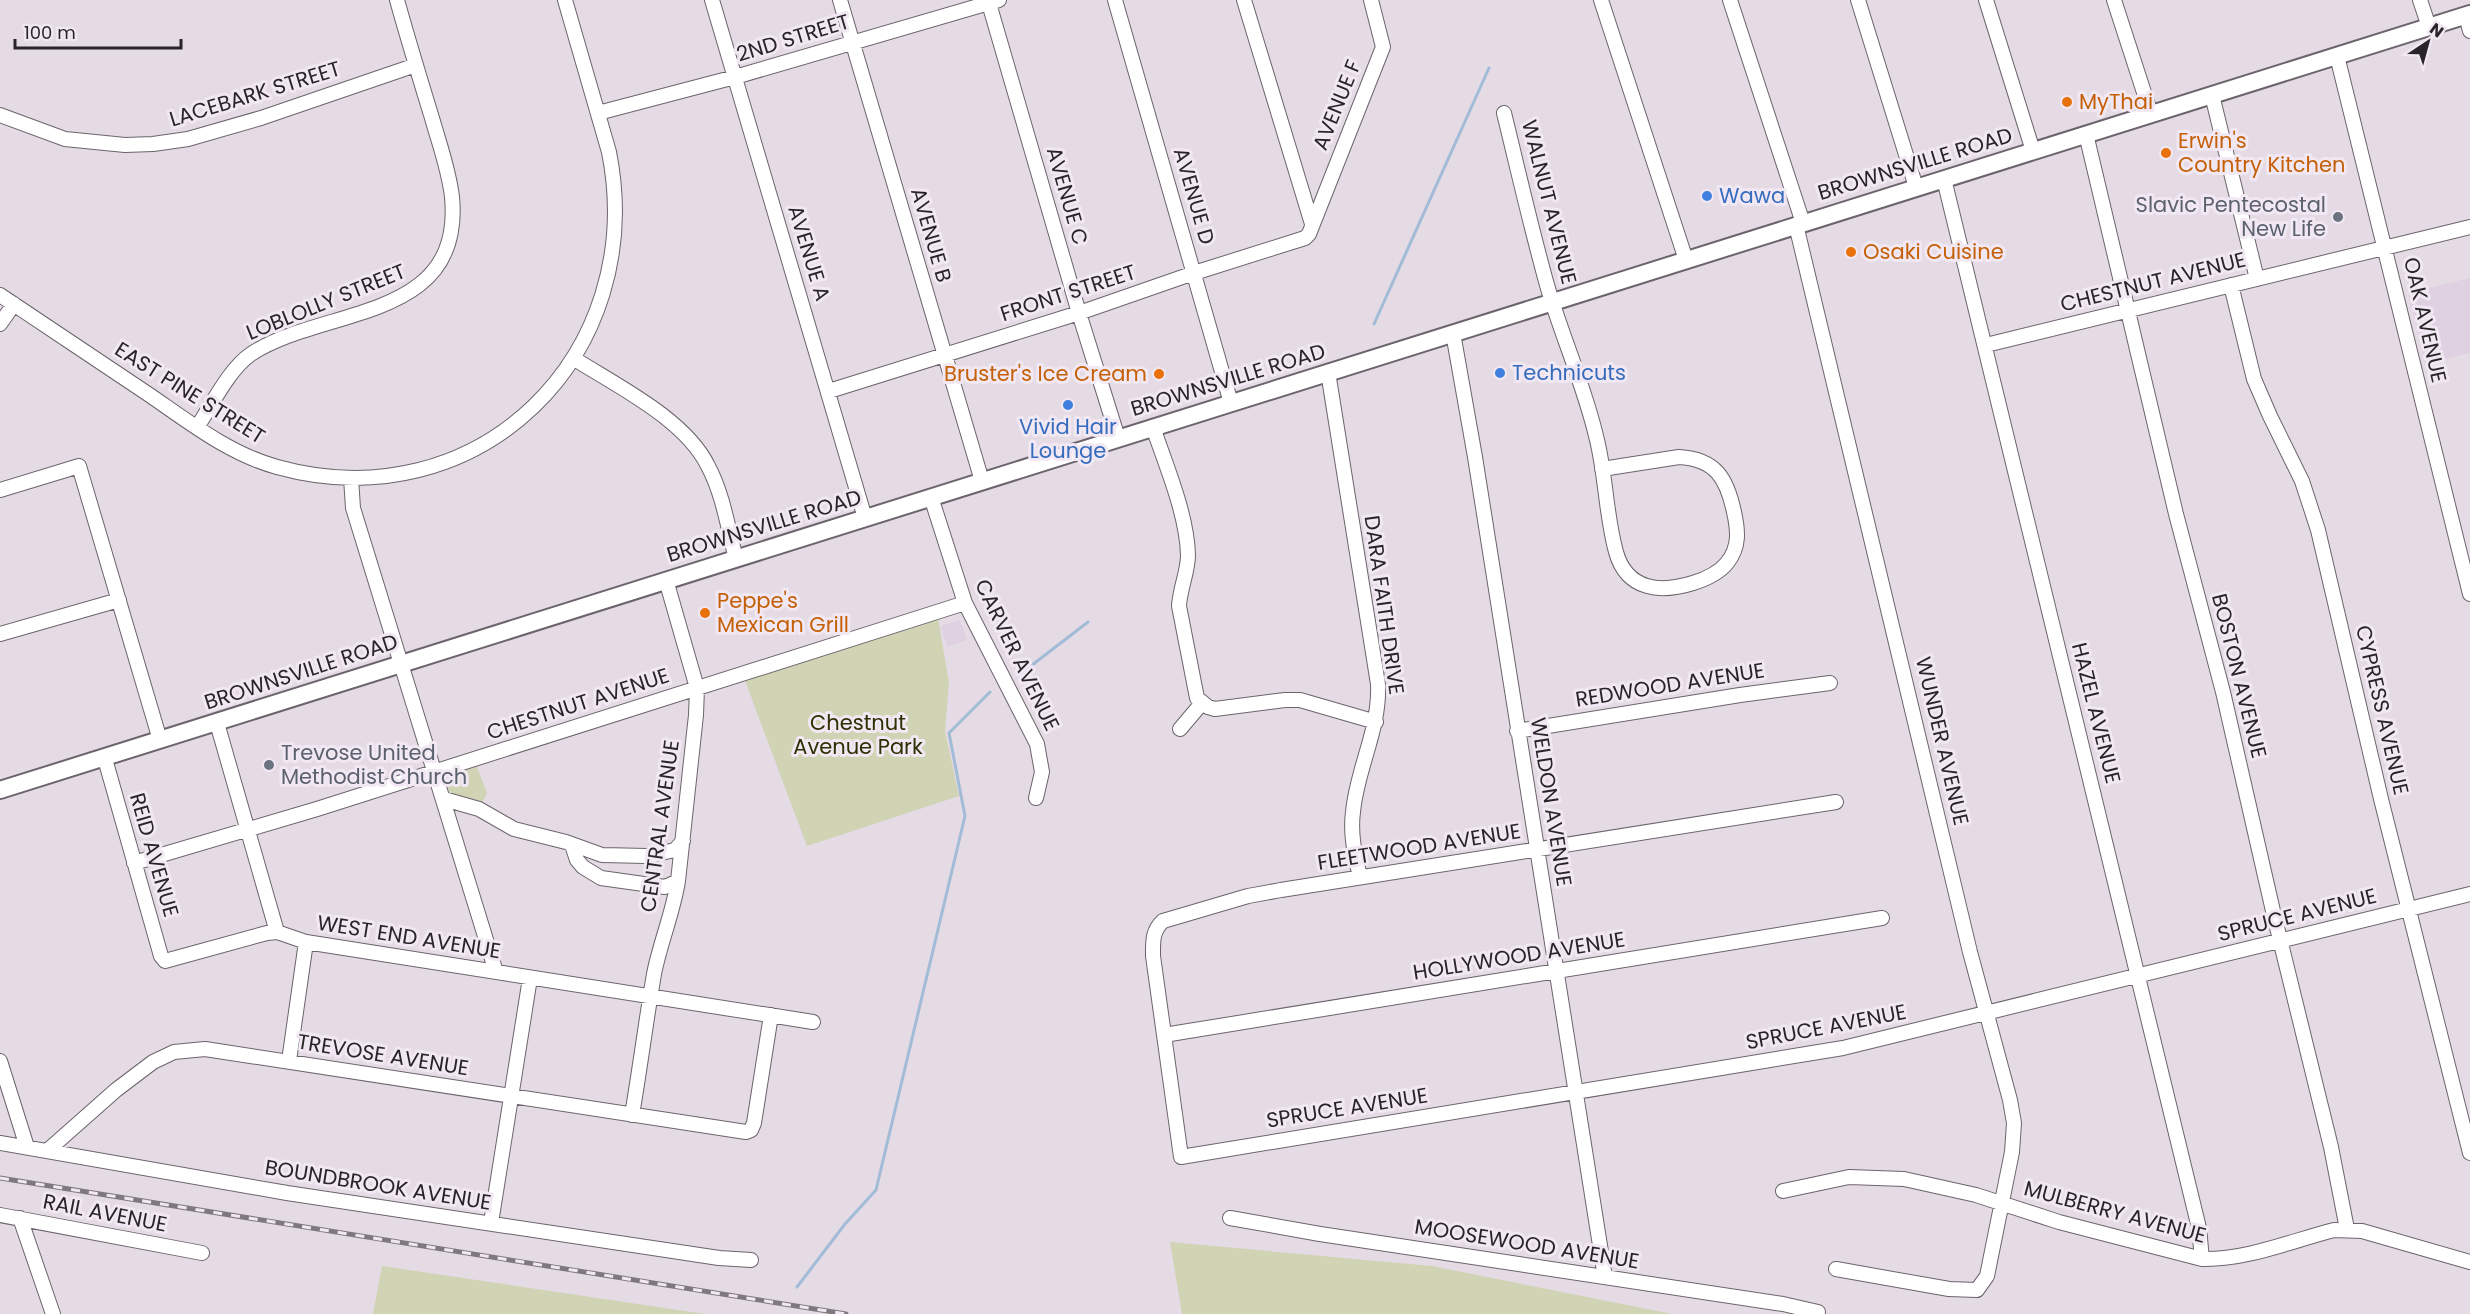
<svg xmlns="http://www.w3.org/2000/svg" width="2470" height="1314" viewBox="0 0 2470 1314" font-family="Poppins,sans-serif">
	<rect width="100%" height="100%" fill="#e4dbe5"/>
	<path fill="#dfd1e2" d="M2470 278V353L2425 364 2408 293Z
		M960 620 967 640 947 647 941 626Z"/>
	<path fill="#d0d3b4" d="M938 618 949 683 945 731 959 796 807 846 744 678Z
		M476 765 487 793 481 805 450 794 447 785 449 774Z
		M1170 1242 1432 1266 1672 1314H1182Z
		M382 1266 705 1314H373Z"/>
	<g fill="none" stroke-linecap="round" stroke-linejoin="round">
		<path stroke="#a2bbd7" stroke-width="3" d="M1374 324 1489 68
			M1019 675 1088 622
			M797 1287 845 1224 876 1190 965 816 949 733 990 692"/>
		<defs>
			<path id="minor" d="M712 0 865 518
				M840 0 982 481
				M988 0 1079 313 1118 438
				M1115 0 1231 403
				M1244 0 1312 224
				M1601 0 1686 260
				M1730 0 1803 223
				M1858 0 1916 187
				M1986 0 2033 151
				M2114 0 2151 114
				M2420 0 2429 27
				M2466 16 2470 31
				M2337 56 2470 594
				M2212 95 2257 279
				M598 113 735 77 999 0
				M1504 113C1518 170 1531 228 1547 285 1562 337 1585 387 1597 440 1606 477 1606 516 1616 552 1627 591 1661 593 1693 583 1706 579 1718 574 1727 563 1740 547 1738 530 1734 512 1727 479 1716 459 1679 457L1602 469
				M0 115 65 139 125 145 153 144 188 139 261 118 416 65
				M2086 134 2176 514 2223 692 2273 911 2331 1147 2347 1229
				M1944 179 2199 1228 2202 1259
				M1796 225 1970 952 2010 1100 2014 1123 2012 1152 1987 1276 1977 1290 1949 1289 1836 1269
				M2231 285 2254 379 2270 416 2302 481 2318 530 2381 799 2470 1153
				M0 295C50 329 101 362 151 396 190 423 230 454 277 467 479 523 649 354 609 152L565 0
				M0 324 14 304
				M1453 333 1475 457 1605 1277
				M1986 345 2470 227
				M573 358C617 386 685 419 708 466 723 494 728 528 736 559
				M1328 372 1378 684C1380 730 1357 768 1353 812 1350 834 1355 855 1360 877
				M829 391 1079 313 1194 273 1305 238 1309 234 1383 47 1371 0
				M197 427C212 405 229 369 251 354 324 306 464 323 452 197 449 170 439 143 432 118 420 79 408 39 397 0
				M1153 427C1166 466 1187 514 1188 555 1188 572 1180 588 1179 606L1197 698 1208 707 1215 709 1285 700H1300L1376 722
				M351 478 353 508 496 972
				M0 490 79 466 160 740
				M931 497 965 603 1037 744 1042 772 1036 798
				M0 634 119 600
				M217 723 277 932
				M1180 729 1202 703
				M1517 731 1740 695 1830 683
				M105 759 161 956 165 961 267 933 277 932 306 942 813 1022
				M444 799 479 809 514 829 566 842 602 855 647 856 675 850 683 841
				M1836 802 1281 890 1248 896 1163 921C1152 931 1153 942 1153 956L1181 1157 1843 1048 2470 894
				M572 845 577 860 583 867 601 878 665 887 678 881
				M134 863 317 809 965 603
				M1164 1035 1882 918
				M0 1061 27 1147
				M289 1061 306 942
				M632 1115C640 1068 646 1021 654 974 660 943 673 913 678 881L696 715 697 688 666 580
				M0 1143 287 1193 719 1258 751 1260
				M47 1151 116 1090 153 1062 174 1052 205 1049 746 1132 751 1130 754 1123 771 1015
				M1783 1191 1849 1177 1904 1179 1976 1195 2059 1222 2202 1259C2247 1260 2291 1241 2334 1230L2362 1231 2470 1262
				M0 1215 202 1253
				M20 1218 53 1314
				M1230 1218 1320 1234 1783 1304 1818 1312
				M491 1223 530 978"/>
			<path id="tertiary" d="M0 790 2470 14"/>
		</defs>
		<use href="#minor" stroke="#6c646d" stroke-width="16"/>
		<use href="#tertiary" stroke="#6c646d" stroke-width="20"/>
		<use href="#minor" stroke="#fff" stroke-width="14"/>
		<use href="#tertiary" stroke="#fff" stroke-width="16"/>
		<defs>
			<path id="rail" d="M0 1178 846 1314"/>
		</defs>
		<use href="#rail" stroke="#7f797f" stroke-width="5"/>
		<use href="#rail" stroke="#f1e8f3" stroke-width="3" stroke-dasharray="9" stroke-linecap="butt"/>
	</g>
	<g fill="#e8710a" stroke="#f1e8f3" stroke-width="2">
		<circle cx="2067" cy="102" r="6"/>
		<circle cx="2166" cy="153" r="6"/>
		<circle cx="1851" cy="252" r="6"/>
		<circle cx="1159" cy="374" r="6"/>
		<circle cx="705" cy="613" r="6"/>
	</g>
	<g fill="#3f7fe0" stroke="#f1e8f3" stroke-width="2">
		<circle cx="1707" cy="196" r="6"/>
		<circle cx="1500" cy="373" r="6"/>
		<circle cx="1068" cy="405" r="6"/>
	</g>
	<g fill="#6b7280" stroke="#f1e8f3" stroke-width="2">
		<circle cx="2338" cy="217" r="6"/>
		<circle cx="269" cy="765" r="6"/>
	</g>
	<g text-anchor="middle" stroke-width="6" stroke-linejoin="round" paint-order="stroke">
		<g font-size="21" fill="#282428" stroke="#f1e8f3">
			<text transform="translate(793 38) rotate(-17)" y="7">2ND STREET</text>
			<text transform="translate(255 94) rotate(-17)" y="7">LACEBARK STREET</text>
			<text transform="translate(1337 105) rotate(-68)" y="7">AVENUE F</text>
			<text transform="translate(1915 164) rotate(-17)" y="7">BROWNSVILLE ROAD</text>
			<text transform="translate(1067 196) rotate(74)" y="7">AVENUE C</text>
			<text transform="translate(1194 196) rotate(74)" y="7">AVENUE D</text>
			<text transform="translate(1549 202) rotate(76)" y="7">WALNUT AVENUE</text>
			<text transform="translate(931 235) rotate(74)" y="7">AVENUE B</text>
			<text transform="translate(809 253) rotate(73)" y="7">AVENUE A</text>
			<text transform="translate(2153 282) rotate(-14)" y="7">CHESTNUT AVENUE</text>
			<text transform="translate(1068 293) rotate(-18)" y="7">FRONT STREET</text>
			<text transform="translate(326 302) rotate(-22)" y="7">LOBLOLLY STREET</text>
			<text transform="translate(2425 320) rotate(77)" y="7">OAK AVENUE</text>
			<text transform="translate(1228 380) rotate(-17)" y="7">BROWNSVILLE ROAD</text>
			<text transform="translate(190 393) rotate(32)" y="7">EAST PINE STREET</text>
			<text transform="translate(764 526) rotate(-17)" y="7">BROWNSVILLE ROAD</text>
			<text transform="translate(1384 605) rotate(82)" y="7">DARA FAITH DRIVE</text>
			<text transform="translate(1017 655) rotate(64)" y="7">CARVER AVENUE</text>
			<text transform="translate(301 672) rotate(-18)" y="7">BROWNSVILLE ROAD</text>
			<text transform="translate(2239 676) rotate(76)" y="7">BOSTON AVENUE</text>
			<text transform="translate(1670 685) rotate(-9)" y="7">REDWOOD AVENUE</text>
			<text transform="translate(578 704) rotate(-18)" y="7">CHESTNUT AVENUE</text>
			<text transform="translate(2382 710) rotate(77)" y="7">CYPRESS AVENUE</text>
			<text transform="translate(2096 713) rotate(76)" y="7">HAZEL AVENUE</text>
			<text transform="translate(1942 741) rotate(77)" y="7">WUNDER AVENUE</text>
			<text transform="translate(1551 802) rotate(81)" y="7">WELDON AVENUE</text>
			<text transform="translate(660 826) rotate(-82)" y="7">CENTRAL AVENUE</text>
			<text transform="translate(1419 847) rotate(-9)" y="7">FLEETWOOD AVENUE</text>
			<text transform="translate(154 855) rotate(74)" y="7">REID AVENUE</text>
			<text transform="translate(2297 915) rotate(-14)" y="7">SPRUCE AVENUE</text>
			<text transform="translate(409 937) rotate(9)" y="7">WEST END AVENUE</text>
			<text transform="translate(1519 956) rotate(-9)" y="7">HOLLYWOOD AVENUE</text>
			<text transform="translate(1826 1027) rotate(-11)" y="7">SPRUCE AVENUE</text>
			<text transform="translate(383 1055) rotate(9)" y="7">TREVOSE AVENUE</text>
			<text transform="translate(1347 1108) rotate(-9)" y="7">SPRUCE AVENUE</text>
			<text transform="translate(378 1185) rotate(9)" y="7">BOUNDBROOK AVENUE</text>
			<text transform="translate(2115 1212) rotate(15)" y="7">MULBERRY AVENUE</text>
			<text transform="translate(105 1213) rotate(11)" y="7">RAIL AVENUE</text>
			<text transform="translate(1527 1244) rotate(9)" y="7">MOOSEWOOD AVENUE</text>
		</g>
		<g font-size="21" fill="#c56008" stroke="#f1e8f3" text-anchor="start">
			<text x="2079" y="109">MyThai</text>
			<text x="2178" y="148">Erwin's<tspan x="2178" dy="24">Country Kitchen</tspan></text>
			<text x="1863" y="259">Osaki Cuisine</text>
			<text x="1147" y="381" text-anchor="end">Bruster's Ice Cream</text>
			<text x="717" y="608">Peppe's<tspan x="717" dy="24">Mexican Grill</tspan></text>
		</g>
		<g font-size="21" fill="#366cbe" stroke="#f1e8f3" text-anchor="start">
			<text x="1719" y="203">Wawa</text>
			<text x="1512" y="380">Technicuts</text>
			<text x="1068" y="434" text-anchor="middle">Vivid Hair<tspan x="1068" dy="24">Lounge</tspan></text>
		</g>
		<g font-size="21" fill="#5b616d" stroke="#f1e8f3" text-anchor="end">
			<text x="2326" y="212">Slavic Pentecostal<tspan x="2326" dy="24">New Life</tspan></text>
			<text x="281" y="760" text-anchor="start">Trevose United<tspan x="281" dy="24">Methodist Church</tspan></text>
		</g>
		<g font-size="21" fill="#2e2f02" stroke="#f1e8f3">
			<text x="858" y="730">Chestnut<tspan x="858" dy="24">Avenue Park</tspan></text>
		</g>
	</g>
	<g transform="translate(2428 42) rotate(36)" stroke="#f1e8f3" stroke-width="4.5" paint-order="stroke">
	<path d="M0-4.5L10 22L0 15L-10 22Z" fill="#282428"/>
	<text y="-9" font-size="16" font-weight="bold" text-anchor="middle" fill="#282428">N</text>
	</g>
	<path d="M15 39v9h166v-9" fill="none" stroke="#282428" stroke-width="3"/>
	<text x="24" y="39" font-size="18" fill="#282428" stroke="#f1e8f3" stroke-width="4.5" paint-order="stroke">100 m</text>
</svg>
